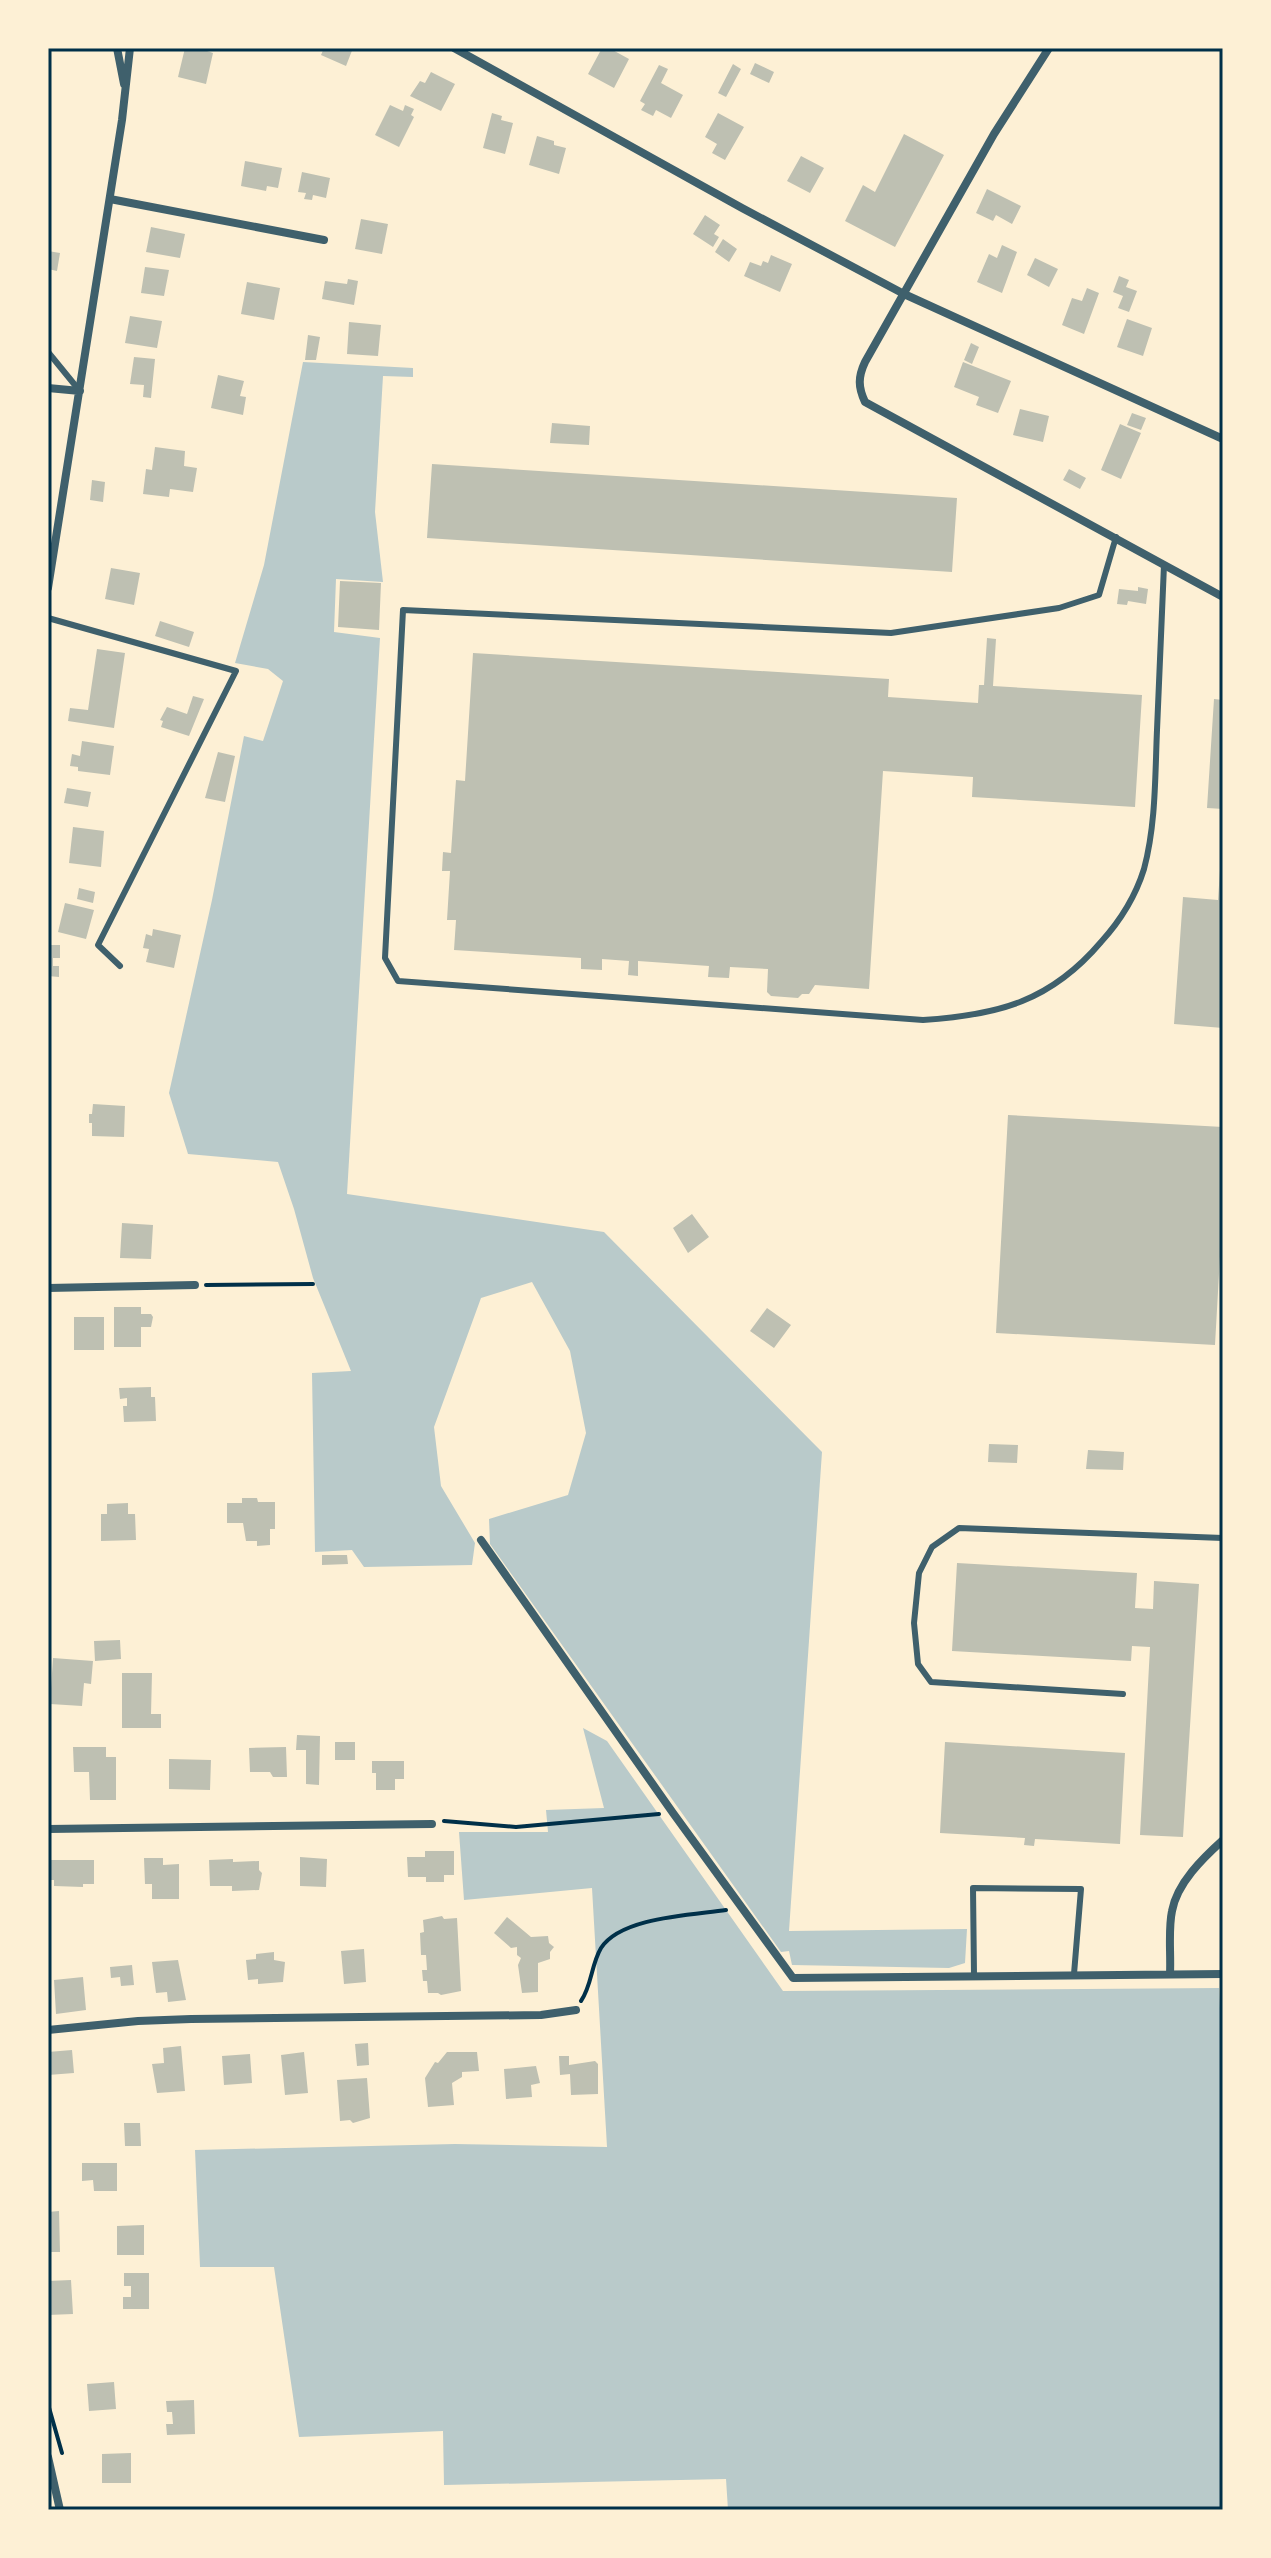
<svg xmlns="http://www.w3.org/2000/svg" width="1271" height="2558" viewBox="0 0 1271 2558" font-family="Manrope,sans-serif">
	<rect width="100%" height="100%" fill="#fdf0d5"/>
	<path fill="#b9caca" d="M303 362 413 368V377L383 376 375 512 383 582 336 579 334 632 380 638 347 1194 604 1232 822 1452 789 1931 967 1929 965 1963 949 1968 792 1965 789 1951 781 1952 490 1544 489 1519 568 1495 586 1433 570 1351 532 1282 481 1298 434 1427 441 1486 475 1543 472 1565 364 1567 352 1550 315 1552 312 1373 351 1371 313 1278 294 1209 278 1162 188 1154 169 1093 212 900 244 736 263 741 283 681 268 669 235 663 264 565Z
		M583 1728 607 1741 783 1991 1219 1988 1223 2068V2510H728L726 2479 444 2485 443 2431 299 2437 274 2267H200L195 2150 455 2144 607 2147 592 1888 464 1900 459 1832H548L546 1810 604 1808Z"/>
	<path fill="#bec0b2" d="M185 48H207V51L213 53 206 84 178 77Z
		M324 48H353L346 66 321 55Z
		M602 48H609L629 59 614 88 588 74Z
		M755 63 774 72 769 83 750 74Z
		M733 64 741 69 726 97 718 93Z
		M659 65 668 69 661 83 683 95 671 118 656 110 653 116 641 110 645 104 640 101Z
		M431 72 455 84 441 111 410 96 420 81 425 83Z
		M390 105 403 111 405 105 414 109 411 115 414 117 399 147 375 135Z
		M492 113 502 116 501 120 513 123 505 154 483 148Z
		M718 113 744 127 725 160 712 153 717 144 705 137Z
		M904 134 944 155 895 247 845 221 863 185 875 192Z
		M537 136 554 141V145L566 148 559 174 529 165Z
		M801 156 824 168 810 193 787 181Z
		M245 161 282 168 278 188 267 186 266 191 241 186Z
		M302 172 330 178 326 198 313 195 312 200 304 199 306 193 298 192Z
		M987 189 1021 206 1012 224 996 215 993 221 976 213Z
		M705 215 720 225 714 234 719 237 713 247 693 234Z
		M361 219 388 224 382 254 355 249Z
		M151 227 185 234 180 258 146 252Z
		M723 239 737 249 729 262 715 252Z
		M1002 245 1017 252 1002 293 977 282 989 254 997 258Z
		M48 251 60 253 57 271 48 269Z
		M771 255 792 264 780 292 744 276 750 262 761 266 763 261 768 263Z
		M1035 258 1058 269 1049 287 1027 275Z
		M145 267 169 270 164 296 141 293Z
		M1119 276 1129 280 1126 287 1137 291 1129 312 1118 308 1123 296 1113 292Z
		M348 279 358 281 354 305 322 299 325 281 347 284Z
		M247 282 280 288 274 320 241 314Z
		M1087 288 1099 293 1084 334 1062 325 1072 298 1082 301Z
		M130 316 162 321 157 348 125 343Z
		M1127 319 1152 328 1143 356 1117 347Z
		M349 322 381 325 378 356 347 354Z
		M308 335 320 337 316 360H305Z
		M971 343 979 347 972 364 964 360Z
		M134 357 155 359 151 398 143 397 144 385 130 384Z
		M963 362 1011 381 998 413 976 405 979 397 954 387Z
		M218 375 244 381 240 396 246 397 243 415 211 408Z
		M1020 409 1049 416 1043 442 1013 435Z
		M1132 413 1146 418 1141 430 1127 425Z
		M552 423 590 426 589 445 550 443Z
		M1120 424 1141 433 1121 479 1101 470Z
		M155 447 185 451 184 466 197 468 193 492 170 489 169 497 143 494 146 469 152 470Z
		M432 464 957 498 952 572 427 538Z
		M1069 469 1086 478 1080 489 1063 480Z
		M92 480 105 482 103 502 90 500Z
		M111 568 140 573 134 605 105 599Z
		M340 581 381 583 379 630 338 627Z
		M1138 587 1148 589 1146 604 1128 601 1127 605 1117 604 1119 589 1138 591Z
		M160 621 194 632 189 647 155 636Z
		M987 638 996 639 993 686 1142 695 1135 807 972 797 973 777 883 771 869 989 815 985 809 994H802L798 998 771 996 767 992 768 969 730 967 729 978 708 977 709 966 638 961V976L628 975 629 961 602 959V970L581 969V958L454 950 456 920H447L450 871H442L443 852 451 853 456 780 465 781 473 653 889 679 888 697 978 703 979 685H984Z
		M97 649 125 653 114 728 68 721 70 708 88 710Z
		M193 696 204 699 189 736 161 727 163 721 160 720 167 707 187 714Z
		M1214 699 1223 700V809L1207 808Z
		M82 741 114 746 110 775 78 771V767L70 766 72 754 80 756Z
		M218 752 235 756 225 802 205 798Z
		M67 788 91 792 88 807 64 803Z
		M73 827 104 831 101 867 69 863Z
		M1221 856H1223V1028L1174 1024 1183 897 1218 900Z
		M79 888 95 892 93 903 77 899Z
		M65 903 94 910 86 939 58 932Z
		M153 929 181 935 174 968 146 962 149 949 143 948 146 934 152 936Z
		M48 945H60V958H53V966H59V977L48 976Z
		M93 1104 125 1106 124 1137 92 1136V1123H89V1114H92Z
		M1008 1115 1223 1127V1203L1215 1345 996 1333Z
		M692 1214 709 1237 688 1253 673 1228Z
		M122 1223 153 1225 151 1259 120 1258Z
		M114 1307H141V1314H151L153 1317 151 1327H141V1347H114Z
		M767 1308 791 1325 774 1348 750 1331Z
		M74 1317H104V1350H74Z
		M151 1387V1397H155L156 1421 124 1422 123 1406H127V1398L120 1399 119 1388Z
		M989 1444 1018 1445 1017 1463 988 1462Z
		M1088 1450 1124 1452 1123 1470 1086 1469Z
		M242 1498H257L258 1502H275V1529H270V1545L257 1546V1541H246L243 1523H227V1503H242Z
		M128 1503V1514H135L136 1540 101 1541V1514H107V1504Z
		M322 1555H347L348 1564 322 1565Z
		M957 1563 1137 1573 1135 1608 1153 1609 1154 1581 1199 1584 1183 1837 1140 1835 1150 1647 1132 1646 1131 1661 952 1651Z
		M120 1640 121 1659 95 1661 94 1641Z
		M53 1658 93 1661 91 1684 84 1683 82 1706 50 1704Z
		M122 1673H152L151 1714H161V1728H122Z
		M297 1735 320 1736 319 1785 306 1784V1750H296Z
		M335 1742H355V1760H335Z
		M945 1742 1125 1753 1120 1844 1035 1839 1034 1846 1024 1845 1025 1838 940 1833Z
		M73 1747H106V1757H116V1800H90L89 1772H74Z
		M286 1747 287 1777H273L270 1772H250L249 1748Z
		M169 1759 211 1760 210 1790 169 1789Z
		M372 1761H404V1779H395V1790H376V1773H372Z
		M425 1851H454V1875H444V1882H426V1877H408L407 1857H425Z
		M300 1857 327 1859 326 1887 300 1886Z
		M144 1858H163V1865L179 1864V1899H152V1884H145Z
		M233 1859V1862L259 1861V1870L262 1873 259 1890 232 1891V1886H210L209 1860Z
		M48 1860H94V1884H83V1887L54 1886V1880H48Z
		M442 1916 444 1919 457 1918 461 1991 441 1995 438 1993H428L427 1981H423L422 1970H427L426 1955H421L420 1933 424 1932 423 1920Z
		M507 1917 531 1937 548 1936 549 1943 554 1947 550 1952V1959L538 1963V1992L522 1993 518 1965 521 1958 517 1955V1947L511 1948 494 1933Z
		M364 1949 366 1982 344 1984 341 1951Z
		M274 1952V1960L285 1962 283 1982 258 1984V1979L248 1980 246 1960 256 1959V1954Z
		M178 1960 186 2000 168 2002 167 1992 156 1993 152 1962Z
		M132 1965 134 1985 121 1986 120 1977 111 1978 110 1967Z
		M83 1977 86 2010 56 2014 54 1980Z
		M368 2043 369 2065 357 2066 355 2044Z
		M181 2046 185 2091 157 2093 152 2064 164 2063 163 2048Z
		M72 2050 74 2073 48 2075V2052Z
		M304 2052 308 2093 285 2095 281 2055Z
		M447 2052H477L479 2071 462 2072V2077L452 2083 454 2105 428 2107 425 2078 435 2062 438 2063Z
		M250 2054 252 2083 224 2085 222 2056Z
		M559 2056H569V2065L595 2061 598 2064V2094L571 2095 570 2074 560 2075Z
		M536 2066 540 2083 531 2085 532 2097 506 2099 504 2069Z
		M367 2078 370 2118 353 2123 350 2120 340 2121 337 2080Z
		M124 2123H140L141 2146H125Z
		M82 2163H117V2191H94L93 2180 82 2181Z
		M59 2211 60 2252H48V2212Z
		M144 2225V2255H117V2226Z
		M124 2273H149V2309H123V2297H131V2286H124Z
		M71 2280 73 2314 48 2315V2281Z
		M114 2382 116 2409 89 2411 87 2384Z
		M194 2400 195 2434 167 2435 166 2424H173L172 2412H167L166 2401Z
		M131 2453V2483H102V2454Z"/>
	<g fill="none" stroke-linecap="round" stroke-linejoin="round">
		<path stroke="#003049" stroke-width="4" d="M206 1285 313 1284
			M444 1821 516 1827 659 1814
			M581 2001C592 1985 591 1965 601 1948 621 1917 692 1915 726 1910
			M48 2404 62 2453"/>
		<path stroke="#3f606c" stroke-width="6" d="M48 352 79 390
			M1116 537 1099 595 1059 608 891 633 403 610 385 958 398 981 923 1020C999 1015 1051 1001 1101 942 1121 920 1135 898 1144 869 1156 824 1155 776 1157 730 1159 675 1162 620 1164 565
			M48 618 236 671 98 945 120 966
			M1123 1694 931 1682 918 1664 914 1623 919 1573 932 1547 959 1528 1223 1538
			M974 1975 973 1888 1081 1889 1074 1974"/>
		<path stroke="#3f606c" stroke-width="8" d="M117 48 124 84
			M454 48 742 208 904 294 1223 439
			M1049 48 994 134 865 362C858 377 858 387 865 402L1223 597
			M110 199 324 240
			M48 388 80 391
			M48 588 122 120 130 48
			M48 1288 195 1285
			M481 1540 673 1813 793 1978 1223 1974
			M48 1829 432 1824
			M1170 1974C1171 1953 1168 1930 1172 1911 1177 1883 1203 1858 1223 1840
			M48 2030 138 2021 191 2019 541 2015 576 2010
			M48 2457 60 2510"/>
	</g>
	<rect width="1271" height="2558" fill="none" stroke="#fdf0d5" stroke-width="100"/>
	<rect x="50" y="50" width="1171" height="2458" fill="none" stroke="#003049" stroke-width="3"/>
</svg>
